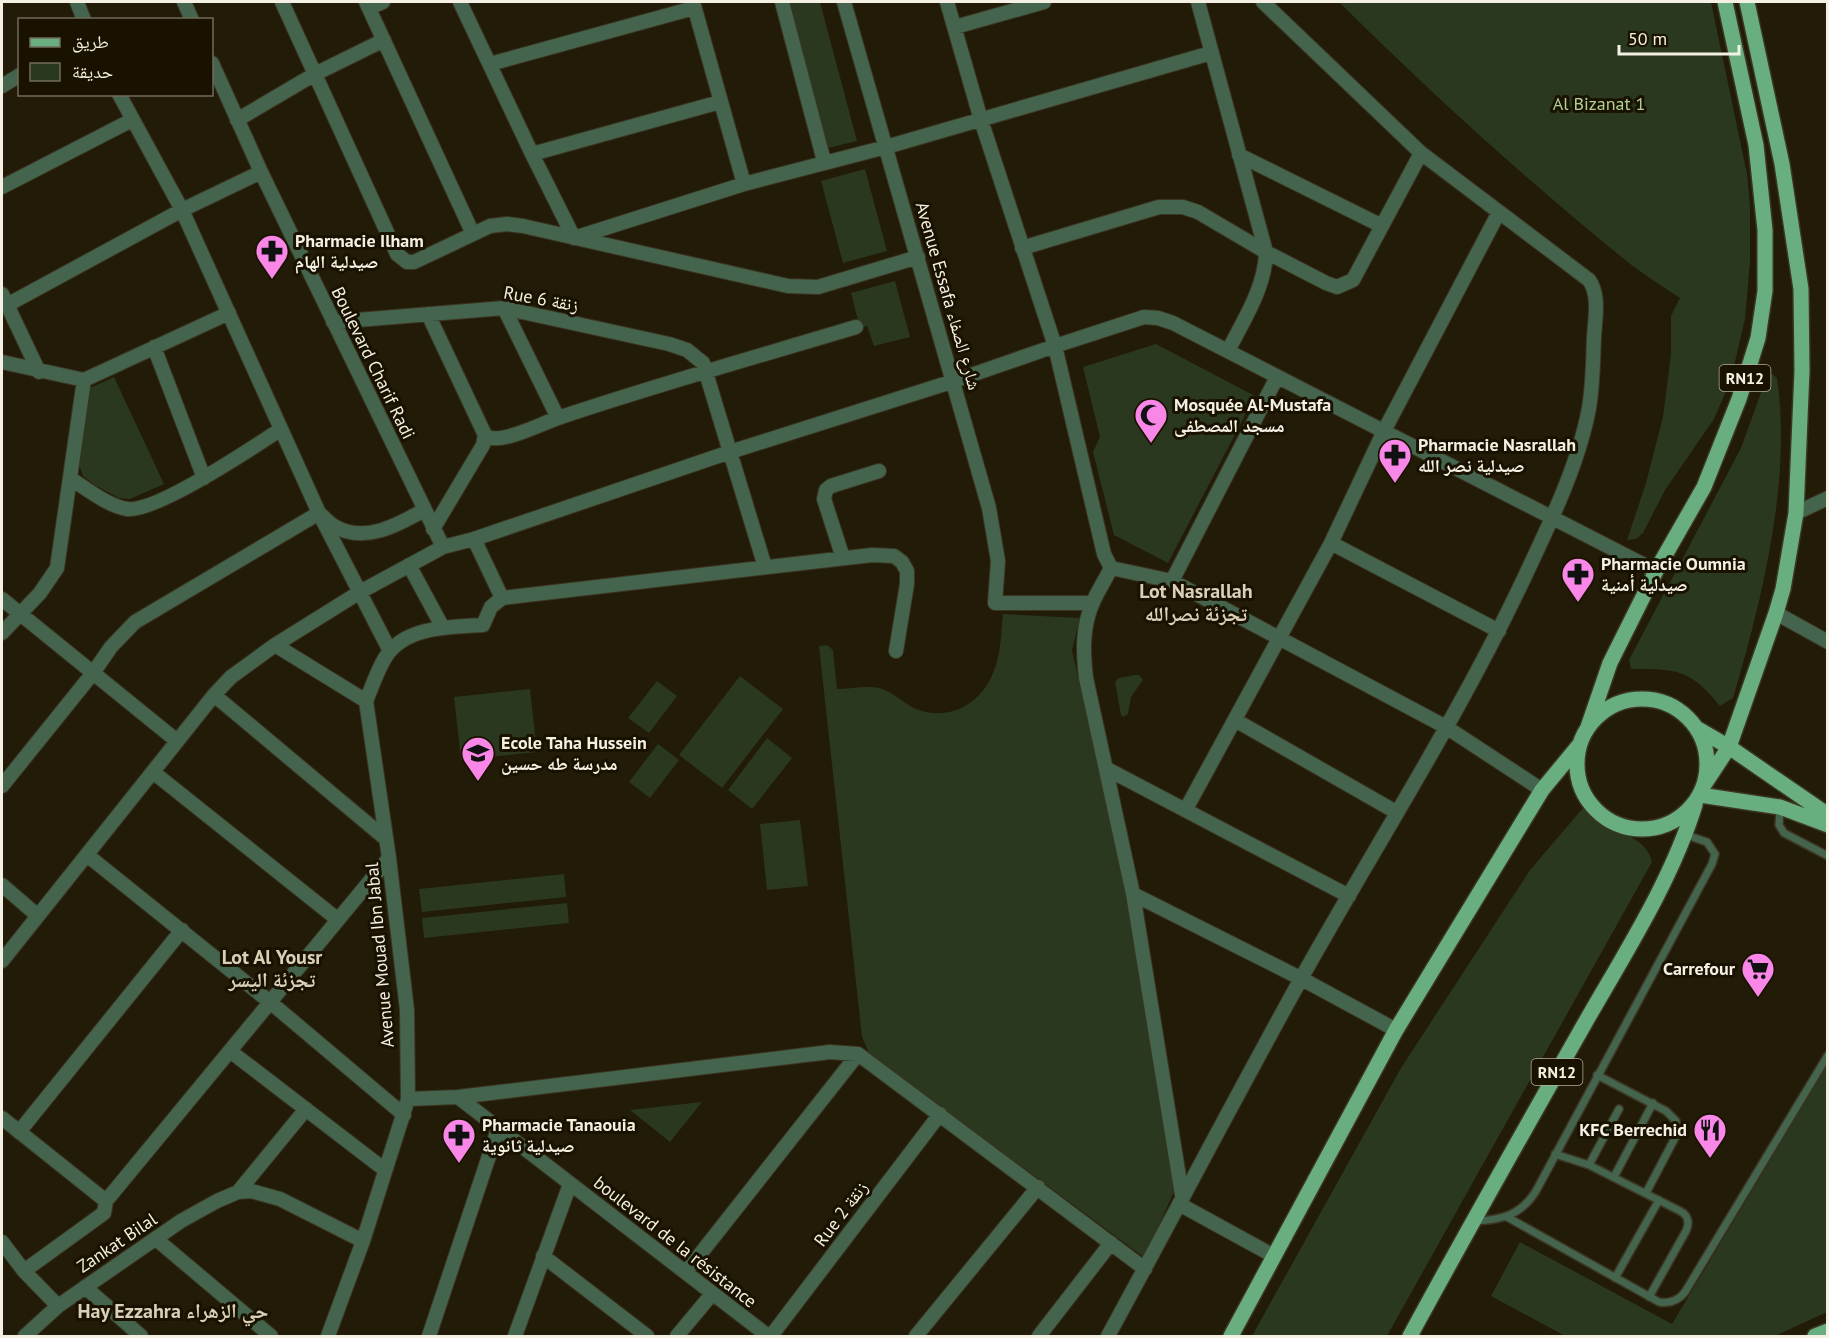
<svg xmlns="http://www.w3.org/2000/svg" width="1829" height="1338" viewBox="0 0 1829 1338" font-family="'PT Sans','Noto Naskh Arabic',sans-serif">
	<rect width="100%" height="100%" fill="#221b07"/>
	<path fill="#2a381f" d="M788 2H820L857 141 828 148Z
		M1339 2H1711L1747 174 1750 205V261L1745 319 1734 366 1724 396 1714 419 1665 490 1643 533 1636 539 1627 540 1646 483 1663 417 1671 354V316L1680 298C1661 285 1641 273 1624 259 1524 178 1430 92 1339 2Z
		M865 169 887 251 843 263 821 181Z
		M895 281 910 337 874 346 867 326 860 328 851 293Z
		M1156 344 1255 396 1168 563 1114 535 1093 452 1100 437 1083 367Z
		M1772 374 1777 378C1792 480 1762 600 1733 698L1720 706C1690 669 1677 669 1631 669L1629 660 1741 448 1767 376Z
		M114 377 164 484 130 499 119 498 95 485 83 476 79 464 88 389Z
		M1003 614 1080 618 1072 650 1119 858 1175 1189 1145 1258 869 1053 862 1037 819 646 827 645 833 650 837 689C850 689 867 685 879 688 894 691 905 706 919 710 951 721 981 703 993 673 1001 655 1001 633 1003 614Z
		M1135 675H1139L1143 680 1131 697 1128 714 1123 717 1121 715 1115 682 1119 678Z
		M740 676 783 709 722 788 679 755Z
		M657 681 677 696 649 733 628 718Z
		M530 689 537 752 461 760 454 697Z
		M767 738 792 758 752 809 728 790Z
		M658 744 679 760 650 798 629 782Z
		M1583 808C1592 814 1600 821 1610 827 1627 835 1648 842 1652 862L1387 1336H1252L1401 1068 1530 870Z
		M800 820 808 886 767 890 760 824Z
		M564 874 566 897 422 912 419 889Z
		M567 903 569 923 424 938 422 918Z
		M1827 1066V1312L1777 1335 1565 1336 1491 1296 1520 1242 1672 1324Z
		M702 1102 670 1142 630 1110Z"/>
	<g fill="none" stroke-linecap="round" stroke-linejoin="round">
		<defs>
			<path id="lane" d="M1780 808 1779 825 1784 833 1828 856
				M1597 1075 1666 1111 1676 1121V1136L1646 1193
				M1555 1154 1589 1165 1680 1211C1688 1215 1690 1222 1686 1231L1649 1297
				M1589 1165 1619 1109
				M1614 1177 1653 1103
				M1507 1217 1659 1302C1670 1304 1678 1301 1685 1292L1828 1055
				M1475 1221C1502 1220 1521 1215 1536 1191L1712 864 1715 854 1707 842 1686 835
				M1615 1278 1659 1200"/>
			<path id="street" d="M77 2 84 20
				M184 2 192 20
				M282 2 397 254 407 262H414L490 226 507 224 523 226 788 286 818 287 918 257
				M366 2 473 234
				M460 2 532 154 574 238 744 184 886 147 1211 53
				M693 2 744 184
				M782 2 824 161
				M844 2 989 508 998 561 995 603H1093
				M947 2 981 120 1055 346 1104 554 1111 568C1105 580 1098 591 1093 602 1082 627 1083 652 1086 678L1133 894 1182 1195
				M1198 2 1266 252C1265 288 1244 319 1228 351
				M369 8 383 2
				M955 27 1044 2
				M212 63 261 172 443 547
				M490 64 694 8
				M2 86 20 75
				M119 94 182 210 319 513 390 651
				M237 120 315 74 384 40
				M532 154 720 102
				M1239 155 1382 226
				M2 187 132 120
				M1022 248 1159 207H1183L1198 212 1266 252 1326 283 1337 287 1353 280 1421 153
				M2 294 39 372
				M7 305 182 210 261 172
				M504 308 558 418
				M428 314 485 435C498 447 542 423 558 418 656 385 756 357 856 327
				M333 322 504 308 669 344 687 350 703 363 765 567
				M154 347 204 478
				M2 362 84 380 229 313
				M71 479C87 489 108 506 127 509 155 513 254 447 281 429
				M1796 513 1828 498
				M433 529 483 445 485 435
				M474 539 502 598
				M1331 543 1499 631
				M843 558 824 499 826 490 831 486 879 471
				M409 565 443 628
				M1111 568 1172 581 1446 727 1542 790
				M1172 581 1277 377
				M2 599 177 741
				M1776 613 1828 642
				M2 633 40 593 57 568 84 380
				M275 645 366 701 389 858 407 1010 408 1099 363 1241 328 1336
				M214 695 386 839
				M366 701C372 687 377 671 385 658 404 626 451 627 483 625L491 607 502 598 872 555 894 556 902 562 907 571V584L896 651
				M1235 720 1396 812
				M1107 769 1349 896
				M153 772 337 919
				M2 786 93 673 111 647 135 622 319 513C324 517 329 523 334 526 364 544 398 525 424 510
				M1186 809 1331 543 1384 431 1499 212
				M87 855 270 1002 404 1115
				M2 885 38 916
				M1133 894 1302 979 1396 1030
				M2 961 214 695 231 677 275 645 360 592 443 547 474 539 730 452 954 381 1055 346 1144 317 1158 318 1173 323 1656 571
				M230 1051 385 1170
				M458 1097 830 1052 858 1054 1145 1269
				M408 1099 458 1097 768 1336
				M2 1118 106 1201
				M19 1132 182 930
				M238 1192 306 1109
				M1179 1204 1274 1256
				M156 1239 271 1336
				M2 1242 24 1271 58 1306
				M543 1256 647 1336
				M24 1271 104 1213 106 1201 389 858
				M686 1272 858 1054
				M85 1287 141 1336
				M25 1336 58 1306 181 1221 217 1201 238 1192 251 1191 280 1199 363 1241
				M429 1336 498 1129
				M515 1336 570 1184
				M677 1336 712 1294
				M771 1336 940 1114
				M916 1336 1038 1187
				M1039 1336 1111 1243
				M1108 1336C1173 1217 1236 1096 1302 977 1377 843 1461 713 1526 574 1550 523 1579 463 1589 408 1593 385 1593 361 1594 337 1595 319 1600 295 1589 280L1421 153 1263 2"/>
			<path id="primary" d="M1577 764a65 65 0 1 1 130 0a65 65 0 1 1-130 0Z
				M1588 727 1610 663 1656 571 1704 487 1739 399 1758 338 1765 291V230L1756 145 1725 2
				M1698 729 1729 747 1828 815
				M1704 785 1729 747 1776 613 1783 589 1796 513 1802 371 1801 289 1782 164 1747 2
				M1700 795 1780 807 1828 825
				M1231 1336 1396 1030 1542 790 1580 744
				M1410 1336C1467 1231 1526 1127 1585 1023 1625 953 1671 882 1695 805
				M1815 1336 1828 1331"/>
		</defs>
		<use href="#lane" stroke="#3b3522" stroke-width="10"/>
		<use href="#street" stroke="#3b3522" stroke-width="16"/>
		<use href="#primary" stroke="#3b3522" stroke-width="18"/>
		<use href="#lane" stroke="#44644d" stroke-width="7"/>
		<use href="#street" stroke="#44644d" stroke-width="14"/>
		<use href="#primary" stroke="#68ae7f" stroke-width="15"/>
	</g>
	<defs>
		<symbol id="pharmacy-pin" viewBox="-11 -11 22 30"><path d="M0 17L-7.5 6A9.5 9.5 0 1 1 7.5 6Z" fill="#f987e8" stroke="#191201"/><path d="M-2-6h4v4h4v4h-4v4h-4v-4h-4v-4h4Z" fill="#111"/></symbol>
		<symbol id="mosque-pin" viewBox="-11 -11 22 30"><path d="M0 17L-7.5 6A9.5 9.5 0 1 1 7.5 6Z" fill="#f987e8" stroke="#191201"/><path d="M3.5-4.9A6 6 0 1 0 3.5 4.9A5 5 0 1 1 3.5-4.9Z" fill="#111"/></symbol>
		<symbol id="school-pin" viewBox="-11 -11 22 30"><path d="M0 17L-7.5 6A9.5 9.5 0 1 1 7.5 6Z" fill="#f987e8" stroke="#191201"/><path d="M0-5L7-2L0 1L-7-2ZM-4 1L0 2.5L4 1V4Q0 6-4 4Z" fill="#111"/></symbol>
		<symbol id="supermarket-pin" viewBox="-11 -11 22 30"><path d="M0 17L-7.5 6A9.5 9.5 0 1 1 7.5 6Z" fill="#f987e8" stroke="#191201"/><path d="M-6-5.5h2.5l.6 2H6L4.5 2H-2.5L-4.4-4H-6ZM-1.5 3.2a1.3 1.3 0 1 0 .1 0ZM3 3.2a1.3 1.3 0 1 0 .1 0Z" fill="#111"/></symbol>
		<symbol id="restaurant-pin" viewBox="-11 -11 22 30"><path d="M0 17L-7.5 6A9.5 9.5 0 1 1 7.5 6Z" fill="#f987e8" stroke="#191201"/><path d="M-5-6h1v4h1v-4h1v4h1v-4h1v5L-1.5 .5V6h-2V.5L-5-1ZM5-6V6H3V1.5H1.5Q1.5-4 5-6Z" fill="#111"/></symbol>
	</defs>
	<g fill-rule="evenodd">
		<use href="#pharmacy-pin" x="253" y="232" width="38" height="52"/>
		<use href="#mosque-pin" x="1132" y="396" width="38" height="52"/>
		<use href="#pharmacy-pin" x="1376" y="436" width="38" height="52"/>
		<use href="#pharmacy-pin" x="1559" y="555" width="38" height="52"/>
		<use href="#school-pin" x="459" y="734" width="38" height="52"/>
		<use href="#supermarket-pin" x="1739" y="950" width="38" height="52"/>
		<use href="#restaurant-pin" x="1691" y="1111" width="38" height="52"/>
		<use href="#pharmacy-pin" x="440" y="1116" width="38" height="52"/>
	</g>
	<g text-anchor="middle" stroke-width="6" stroke-linejoin="round" paint-order="stroke">
		<g fill="#191201" stroke="#b3ada0" stroke-width="1.5">
			<rect x="1719.5" y="365" width="51" height="26" rx="4.5"/>
			<rect x="1531.5" y="1059" width="51" height="26" rx="4.5"/>
		</g>
		<g font-size="16" font-weight="bold" fill="#f5f0e4">
			<text x="1745" y="384">RN12</text>
			<text x="1557" y="1078">RN12</text>
		</g>
		<g font-size="18" fill="#b1d196" stroke="#191201">
			<text x="1599" y="110">Al Bizanat 1</text>
		</g>
		<g font-size="18" font-weight="bold" fill="#f5f0e4" stroke="#191201" text-anchor="start">
			<text x="295" y="247">Pharmacie Ilham<tspan x="295" dy="21">صيدلية الهام</tspan></text>
			<text x="1174" y="411">Mosquée Al-Mustafa<tspan x="1174" dy="21">مسجد المصطفى</tspan></text>
			<text x="1418" y="451">Pharmacie Nasrallah<tspan x="1418" dy="21">صيدلية نصر الله</tspan></text>
			<text x="1601" y="570">Pharmacie Oumnia<tspan x="1601" dy="21">صيدلية أمنية</tspan></text>
			<text x="501" y="749">Ecole Taha Hussein<tspan x="501" dy="21">مدرسة طه حسين</tspan></text>
			<text x="1735" y="975" text-anchor="end">Carrefour</text>
			<text x="482" y="1131">Pharmacie Tanaouia<tspan x="482" dy="21">صيدلية ثانوية</tspan></text>
			<text x="1687" y="1136" text-anchor="end">KFC Berrechid</text>
		</g>
		<g font-size="18" fill="#f5f0e4" stroke="#191201">
			<text transform="translate(948 296) rotate(74)" y="6">Avenue Essafa شارع الصفاء</text>
			<text transform="translate(541 299) rotate(10)" y="6">Rue 6 زنقة</text>
			<text transform="translate(373 363) rotate(64)" y="6">Boulevard Charif Radi</text>
			<text transform="translate(380 955) rotate(-95)" y="6">Avenue Mouad Ibn Jabal</text>
			<text transform="translate(841 1214) rotate(-53)" y="6">Rue 2 زنقة</text>
			<text transform="translate(675 1242) rotate(38)" y="6">boulevard de la résistance</text>
			<text transform="translate(117 1243) rotate(-34)" y="6">Zankat Bilal</text>
		</g>
		<g font-size="20" font-weight="bold" fill="#dad0b8" stroke="#191201">
			<text x="1196" y="598">Lot Nasrallah<tspan x="1196" dy="23">تجزئة نصرالله</tspan></text>
			<text x="272" y="964">Lot Al Yousr<tspan x="272" dy="23">تجزئة اليسر</tspan></text>
			<text x="173" y="1318">Hay Ezzahra حي الزهراء</text>
		</g>
	</g>
	<rect width="1829" height="1338" fill="none" stroke="#f5f0e4" stroke-width="6"/>
	<rect x="18" y="18" width="195" height="78" fill="#191201" stroke="#716b5c" stroke-width="1.5"/>
	<rect x="30" y="38" width="30" height="9" fill="#68ae7f" stroke="#716b5c" stroke-width="1.5"/>
	<text x="72" y="48" font-size="18" fill="#f5f0e4">طريق</text>
	<rect x="30" y="63" width="30" height="18" fill="#2a381f" stroke="#716b5c" stroke-width="1.5"/>
	<text x="72" y="78" font-size="18" fill="#f5f0e4">حديقة</text>
	<path d="M1619 45v9h120v-9" fill="none" stroke="#f5f0e4" stroke-width="3"/>
	<text x="1628" y="45" font-size="18" fill="#f5f0e4" stroke="#191201" stroke-width="4.5" paint-order="stroke">50 m</text>
</svg>
